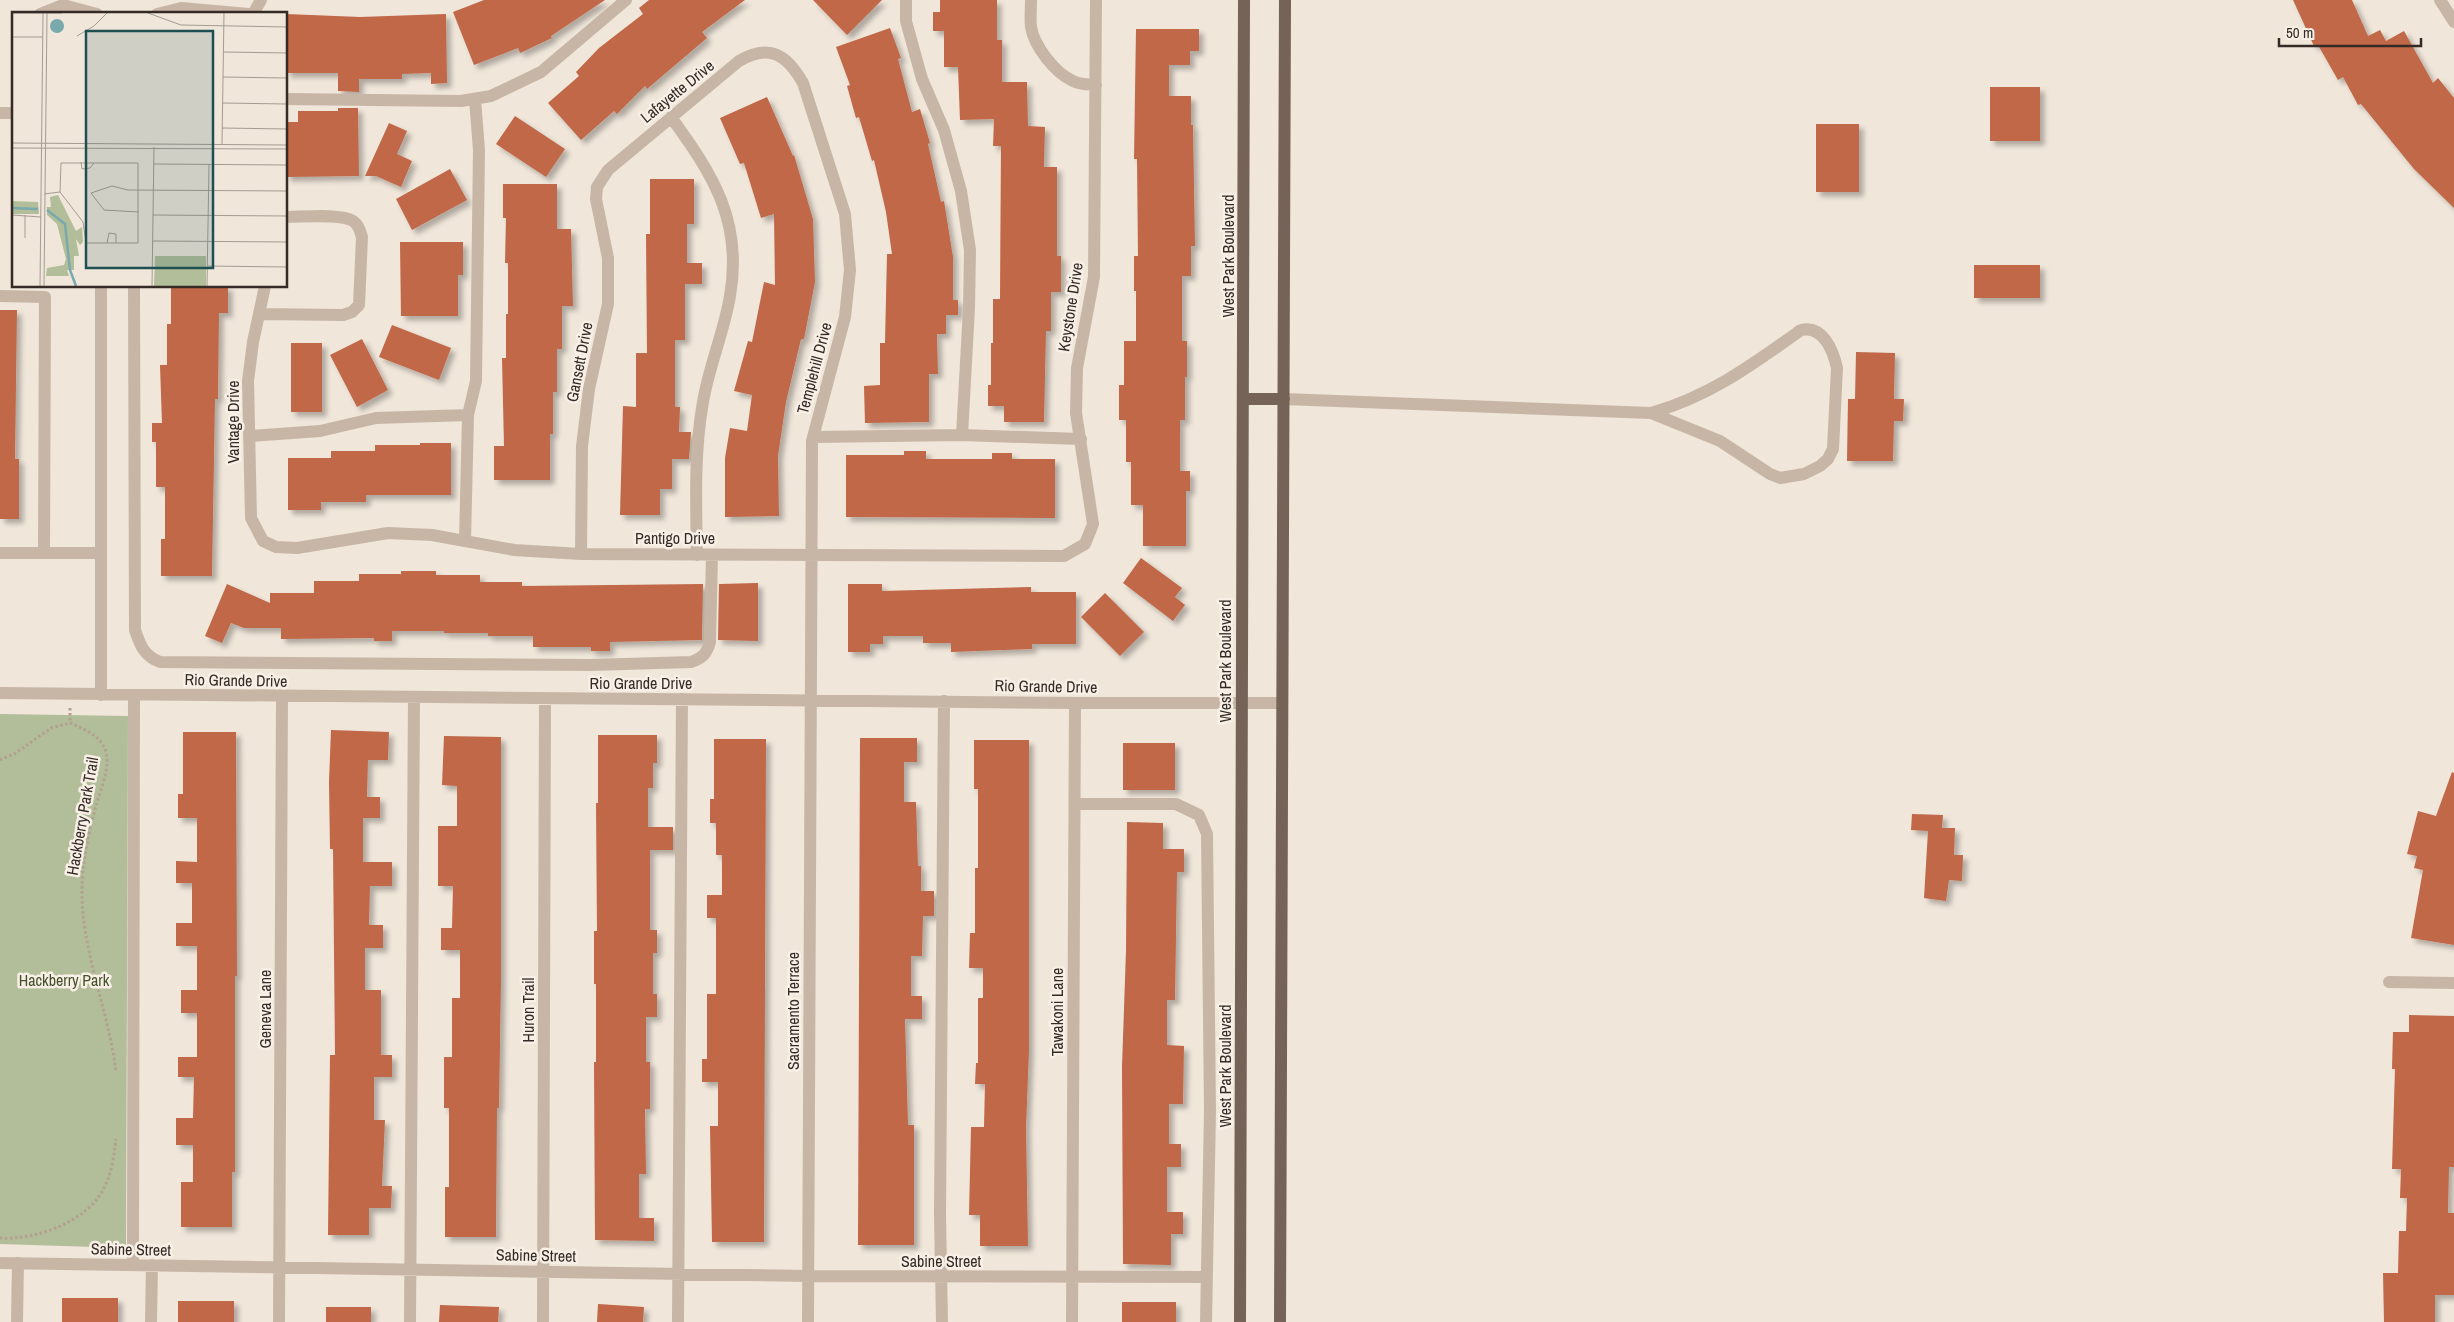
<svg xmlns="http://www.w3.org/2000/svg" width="2454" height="1322" viewBox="0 0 2454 1322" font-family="'Archivo Narrow',sans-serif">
	<defs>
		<filter id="shadow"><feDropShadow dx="4.5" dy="4.5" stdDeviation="2.5" flood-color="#0004"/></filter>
	</defs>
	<rect width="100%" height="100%" fill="#f0e6da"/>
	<path fill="#b2be9a" d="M0 714 128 716 126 1248 0 1244Z"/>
	<path fill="#c06747" filter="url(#shadow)" d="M484 0H605L551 36 552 38 520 53 518 48 474 65 453 12Z
		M649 0H745L702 32 707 38 647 89 645 86 617 114 614 111 581 140 548 103 579 76 576 72 599 48 643 14 639 8Z
		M813 0H882L847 35Z
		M940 0H997V40H1002V82H1027L1028 126 1045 127 1044 167H1057V256H1061V292H1051V331H1046L1044 422H1004V406H988V385H991V343H993V299H1000L1001 146H993L994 119 960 120 958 67H944V31H933V12H940Z
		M2293 0H2352L2368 36 2380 30 2386 41 2404 31 2433 83 2438 78 2454 98V208L2414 169 2361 104 2358 105 2343 77 2338 80 2318 45 2314 46Z
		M286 14 360 17 446 14 447 83 431 84V73L402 74V79H359V92L338 91V73H286Z
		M890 28 901 58 898 59 912 112 920 109 930 143 928 144 941 202 944 201 953 257V300H958V315H946V334H937L938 374H929V422L865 423 864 386 880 385V343H885L887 254H892L886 212 874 160 872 161 859 117 856 118 847 86 850 85 836 47Z
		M1136 29H1199V51H1190V65H1169V96H1191V125H1193L1195 246H1191V276H1182V341H1187V377H1185V420H1180V471H1190V491H1186V546H1143V505H1131V462H1126V420H1119V385H1124V341H1136V291H1134V256H1138L1137 159H1134Z
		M1990 87H2040V141H1990Z
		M767 97 793 156 794 155 813 219 815 282 804 339H801L786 402 778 456 779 516 725 517V458L730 428 747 431 752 395 734 391 748 341 752 342 764 282 775 285 774 214 761 218 744 163 740 164 720 118Z
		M338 108H358L359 176 286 177V122H298V111H338Z
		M515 116 565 149 546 177 496 144Z
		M389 123 407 131 397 154 412 161 401 187 376 176H365Z
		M1816 124H1859V192H1816Z
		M450 169 467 200 412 230 396 199Z
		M650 179H694V224H687V263H702V284H685V340H675V407H680L679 432H691L689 459H672V489H660V515H620L623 406 636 407V353H647L646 234H650Z
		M503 184H557V229H571L573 306H562V349H557V392H553V434H550V480H494V446H504L502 358H506V314H508V263H505L506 218H503Z
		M400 242H463V275H458V316H401Z
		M1974 265H2040V298H1974Z
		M171 286H228V313H219L218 399H215L212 576H161V539H165V487H156V442H152V423H162L160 365H167V324H171Z
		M0 310H17L15 459H19V519H0Z
		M392 325 451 348 439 380 379 357Z
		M362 339 388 390 357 407 330 355Z
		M291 343H322V412H291Z
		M1856 352 1895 353 1894 399H1904L1903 421H1894L1893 461H1847L1848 399H1855Z
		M420 443H451V495H366V502H321V510H288V458H331V451H375V445H420Z
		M904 451H926V459H992V453H1012V459H1055V518L846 517V455H904Z
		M1141 558 1182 588 1175 597 1185 605 1173 621 1123 583Z
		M401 571H436V575H480V582H522V586L703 584 702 640 610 642V651H591V647H533V636H488V633H444V631H392V641H374V638L281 639V628H244L231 623 222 643 205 636 227 584 270 603V593H314V581H359V574H401Z
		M758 583V641L718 640 719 584Z
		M848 584H882V591L1031 587V592H1076V644H1032V649L951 652V643H923V636H883V644H870V652H848Z
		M1105 593 1144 632 1120 656 1081 617Z
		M331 730 389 732 388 760H368L367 797H380V818H363V862H392V886H370L369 925H383V948H365V990H381V1055H392V1077H374V1120H385L382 1186H392L391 1208H369V1235H328L330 1055H335L333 849H330L329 782Z
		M183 732H236L237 976H235V1172H232V1227H181V1182H193V1145H176V1118H193L194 1077H178V1057H197V1013H181V990H197V946H176V923H192V883H176V861L197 862V818H178V794H183Z
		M598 735H657V763H653V788H648V827H673V850H650V930H657V953H653V994H657V1017H646V1062H650V1109H645L646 1174H639V1218H654V1241L595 1240 594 1062H596V984H594V931H597L596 803H598Z
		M444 736 501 737V979L499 1108H497L496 1237H445V1187H449V1108H444V1057H452V998H460V950H441V928H452L453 886H438V826H457V786L442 785Z
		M860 738H917V762H904V802H916L918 866H921V891H934V916H923L922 956H911V996H922V1019H905L908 1125H914V1245H858Z
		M714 739H766L764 1242H712L710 1126H718V1082H702V1059H707V994H716V918H707V895H722V855H716V823H710V799H714Z
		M974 740H1029V1051L1026 1127 1028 1246H980V1215H969L971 1127H984L985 1084H975L976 1063H978V998H983V968H969L970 933H975V868H978V789H974Z
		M1123 743H1175V790H1123Z
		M2452 772 2454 773V945L2411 938 2423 870 2414 868 2417 856 2407 854 2418 811 2436 816Z
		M1912 814 1943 815 1942 828H1955L1954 855H1963L1962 881 1949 880 1946 901 1924 898 1928 831 1911 830Z
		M1127 822 1163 823V849H1184V872H1177L1175 1000H1167V1045L1184 1046 1183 1104H1169V1144H1181V1167H1167V1212H1183V1234H1171V1265L1123 1264 1122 1067 1126 951Z
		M2409 1015 2454 1016V1167H2449L2448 1213H2454V1295H2435V1322H2384L2383 1273H2398L2399 1231H2406L2407 1198H2400L2401 1169H2392L2395 1069H2392L2393 1032H2409Z
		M62 1298H118V1322H62Z
		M178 1301H234V1322H178Z
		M1122 1302H1176V1322H1122Z
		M598 1304 644 1307 643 1322H597Z
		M440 1305 499 1307 498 1322H439Z
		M326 1307H371V1322H326Z"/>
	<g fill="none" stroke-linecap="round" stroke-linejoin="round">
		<path stroke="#b3a091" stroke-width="3" stroke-dasharray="2.5 2.5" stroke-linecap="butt" d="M70 708V723
			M0 760 16 753 51 728 70 723C88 731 107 738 107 761 107 777 99 794 95 809 88 836 82 864 82 892 82 953 109 1012 116 1072
			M0 1238C36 1240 87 1222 104 1188 112 1173 114 1155 116 1139"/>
		<path stroke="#c7b6a6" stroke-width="12" d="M906 0V21L922 79 944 130 961 191 970 250 969 308 962 435 1081 439
			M1031 0C1031 9 1030 19 1031 27 1034 46 1055 73 1073 81 1080 85 1088 84 1096 85
			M2440 0 2454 22
			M40 14 63 5 97 14
			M157 14 181 8 249 14
			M253 14 261 0
			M286 99 461 101 491 96 541 72 626 0
			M0 113H14
			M671 117C713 175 743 221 730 296 724 332 709 366 703 402 694 452 696 504 697 555
			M134 286 135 630C140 645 144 656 160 662L591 665 691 662C703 658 707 653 710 642L712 555
			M265 286 253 342 248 381 251 518 263 541 276 547 297 548 388 533 432 535 514 550 581 554 1064 556 1085 544 1093 524 1076 413 1077 368 1094 277 1096 0
			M0 296 45 297 44 553
			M260 314 343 315 352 312 359 305 362 237C360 231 359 225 353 221 341 213 301 217 286 217
			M1284 399 1651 413 1720 441 1770 474 1780 478 1804 474 1820 466 1828 459 1833 449 1837 368C1833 350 1823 325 1801 330 1752 365 1710 396 1651 413
			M249 436 320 431 376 418 468 415 476 381 479 150 475 99
			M813 437 962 435
			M465 541 468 415
			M0 553H100
			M581 554 582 446 589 389 608 304V258L596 199 597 187 608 170 739 61C770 43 787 55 803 83L845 214 850 270 845 317 812 441 808 1322
			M0 693 1075 703H1282
			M101 695V286
			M1075 804H1176L1199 815 1207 834 1210 1111 1206 1322
			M2389 982 2454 983
			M0 1263 809 1276 1206 1277
			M133 1265 134 695
			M17 1322 18 1263
			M151 1322 152 1265
			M279 1322 282 697
			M410 1322 414 698
			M543 1322 545 699
			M678 1322 682 699
			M942 1322 940 1214 944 701
			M1072 1322 1075 703"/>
		<path stroke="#756358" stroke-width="12" d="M1244 399H1284
			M1240 1322 1244 0
			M1280 1322 1285 0"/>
	</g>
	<g text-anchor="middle" stroke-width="5" stroke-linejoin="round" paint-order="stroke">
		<g font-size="16" fill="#342b27" stroke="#f8f0e6">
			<text transform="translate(677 91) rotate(-39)" y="6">Lafayette Drive</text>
			<text transform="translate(1228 256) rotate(-90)" y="6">West Park Boulevard</text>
			<text transform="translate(1070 307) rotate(-81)" y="6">Keystone Drive</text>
			<text transform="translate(579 362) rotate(-79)" y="6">Gansett Drive</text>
			<text transform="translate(814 368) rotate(-75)" y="6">Templehill Drive</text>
			<text transform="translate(233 422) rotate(-90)" y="6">Vantage Drive</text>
			<text x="675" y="544">Pantigo Drive</text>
			<text transform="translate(1225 661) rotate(-90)" y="6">West Park Boulevard</text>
			<text transform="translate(236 680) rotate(1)" y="6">Rio Grande Drive</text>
			<text x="641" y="689">Rio Grande Drive</text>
			<text transform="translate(1046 686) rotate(1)" y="6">Rio Grande Drive</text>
			<text transform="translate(82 816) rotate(-80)" y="6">Hackberry Park Trail</text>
			<text transform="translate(265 1009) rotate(-90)" y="6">Geneva Lane</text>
			<text transform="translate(528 1010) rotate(-90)" y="6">Huron Trail</text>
			<text transform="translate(793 1011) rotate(-90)" y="6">Sacramento Terrace</text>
			<text transform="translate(1057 1012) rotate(-90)" y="6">Tawakoni Lane</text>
			<text transform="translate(1225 1066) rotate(-90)" y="6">West Park Boulevard</text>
			<text transform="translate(131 1249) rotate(1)" y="6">Sabine Street</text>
			<text transform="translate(536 1255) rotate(1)" y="6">Sabine Street</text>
			<text x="941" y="1267">Sabine Street</text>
		</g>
		<g font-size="16" fill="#43512c" stroke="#f8f0e6">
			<text x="64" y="986">Hackberry Park</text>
		</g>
	</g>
	<g transform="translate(12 12)">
		<rect width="275" height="275" fill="#f0e6da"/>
		<path d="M46 183 64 219 70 215 71 230 68 233 64 227 67 244H62V258H55L57 264H34L35 256 52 253 54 247 45 212 35 203V195H39L38 185ZM0 189 26 190 27 202H0ZM143 244H194V274H142Z" fill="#b2be9a"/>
		<path d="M38 14a7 7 0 1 1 14 0a7 7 0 1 1-14 0Z" fill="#7aa9ac"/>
		<path fill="none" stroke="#7aa9ac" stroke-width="2.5" d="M0 196 26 197M35 198 53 212 58 258 64 274"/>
		<path fill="none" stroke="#a59b92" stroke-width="1" d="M1 1H50M136 1 169 13 275 15M65 24 82 14 95 1M0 25H31M212 40 275 41M211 65 275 66M211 91 275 92M210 116 275 117M0 131 275 133M210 132 212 1M0 136 275 137M69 150 70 157 78 156 82 151M49 151H126V231H74L71 210 48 180ZM142 152 275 153M32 182 48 180M127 200 92 198 79 181 100 174 116 178 275 179M0 203 29 205M141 203 275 204M13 226V203M141 229 275 230M95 231 97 221 104 222V231M196 254 275 255M28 274 31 1M32 274 35 1M140 274 142 135M195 274 197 152"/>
		<path fill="#1e4f53" fill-opacity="0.15" stroke="#1e4f53" stroke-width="2.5" d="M74 19H201V256H74Z"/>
		<rect width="275" height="275" fill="none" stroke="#342b27" stroke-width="2.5"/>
	</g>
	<path d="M2279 38v8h142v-8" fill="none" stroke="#342b27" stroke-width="2.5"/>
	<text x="2286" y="38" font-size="15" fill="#342b27" stroke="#f8f0e6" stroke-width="4" paint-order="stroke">50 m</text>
</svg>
